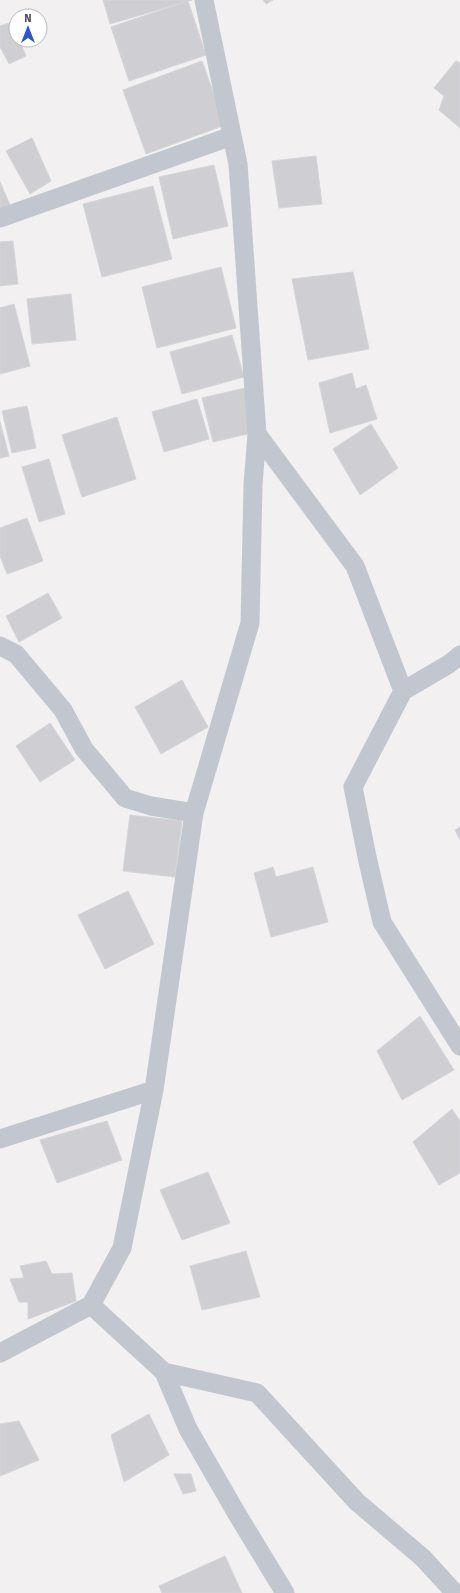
<svg xmlns="http://www.w3.org/2000/svg" width="460" height="1593" viewBox="0 0 460 1593" font-family="'Fira Sans',sans-serif">
	<rect width="100%" height="100%" fill="#f2f0f0"/>
	<path fill="#ceced3" stroke="#d4d5da" d="M103 0H192L110 24Z
		M263 0H273L266 4Z
		M188 1 206 55 129 81 111 27Z
		M12 22 16 32V40H19L26 56 9 64 0 47V26Z
		M202 61 225 125 146 154 123 90Z
		M456 61 460 63V128L439 110 444 96 434 88Z
		M32 138 51 181 30 194 6 151Z
		M316 156 322 204 279 208 272 161Z
		M214 165 228 226 173 239 159 177Z
		M0 182 10 205 0 209Z
		M153 186 172 259 102 277 83 204Z
		M13 241 18 284 0 286V242Z
		M221 267 236 328 157 348 142 287Z
		M353 272 369 349 308 360 292 279Z
		M71 294 76 340 32 344 27 299Z
		M14 304 30 366 0 374V308Z
		M232 335 244 377 182 394 170 352Z
		M352 373 356 389 366 385 377 419 330 433 319 383Z
		M245 388 256 432 213 442 202 398Z
		M197 399 209 439 164 452 152 412Z
		M27 406 36 448 12 453 2 411Z
		M117 417 136 479 82 497 62 435Z
		M0 422 9 456 0 458Z
		M371 424 398 468 360 495 333 449Z
		M49 459 65 514 39 522 22 467Z
		M27 518 43 561 7 574 0 556V528Z
		M48 593 62 618 19 642 6 616Z
		M182 680 208 727 161 754 135 707Z
		M50 723 75 760 40 782 16 746Z
		M130 815 182 821 175 877 123 871Z
		M460 827V840L455 830Z
		M273 867 276 877 313 867 328 922 271 937 254 873Z
		M128 891 154 944 105 969 78 915Z
		M420 1016 454 1070 402 1100 377 1051Z
		M452 1109 460 1121V1173L439 1185 413 1142Z
		M107 1121 122 1160 57 1183 40 1140Z
		M208 1172 230 1223 182 1240 160 1190Z
		M246 1251 260 1297 202 1310 190 1266Z
		M46 1261 52 1274 72 1273 76 1301 28 1319V1302H19L10 1279 24 1278 20 1266Z
		M149 1414 169 1455 124 1482 111 1435Z
		M19 1421 39 1460 0 1476V1424Z
		M174 1474H191L196 1491 183 1494Z
		M225 1556 242 1593H162L159 1586Z"/>
	<g fill="none" stroke-linecap="round" stroke-linejoin="round">
		<path stroke="#c2c7cf" stroke-width="19" d="M204 0 238 164 257 434 355 566 403 691
			M0 218 232 136
			M0 646 16 654 63 710 84 749 125 798 151 806 194 813
			M460 655 449 664 403 691 353 787 367 857 382 922 460 1046
			M0 1139 154 1090
			M91 1305 164 1372 257 1393 357 1502 423 1558 455 1593
			M0 1353 91 1305 122 1248 154 1090 194 813 250 623 253 485 257 434
			M164 1372 188 1429 237 1514 285 1593"/>
	</g>
	<g transform="translate(28 28)"><circle r="19" fill="#ffffff" stroke="#b7b9bd"/>
	<path d="M0-3L7 15L0 10L-7 15Z" fill="#3053cb"/>
	<text y="-6" font-size="11" font-weight="bold" text-anchor="middle" fill="#4a4f5b">N</text>
	</g>
</svg>
